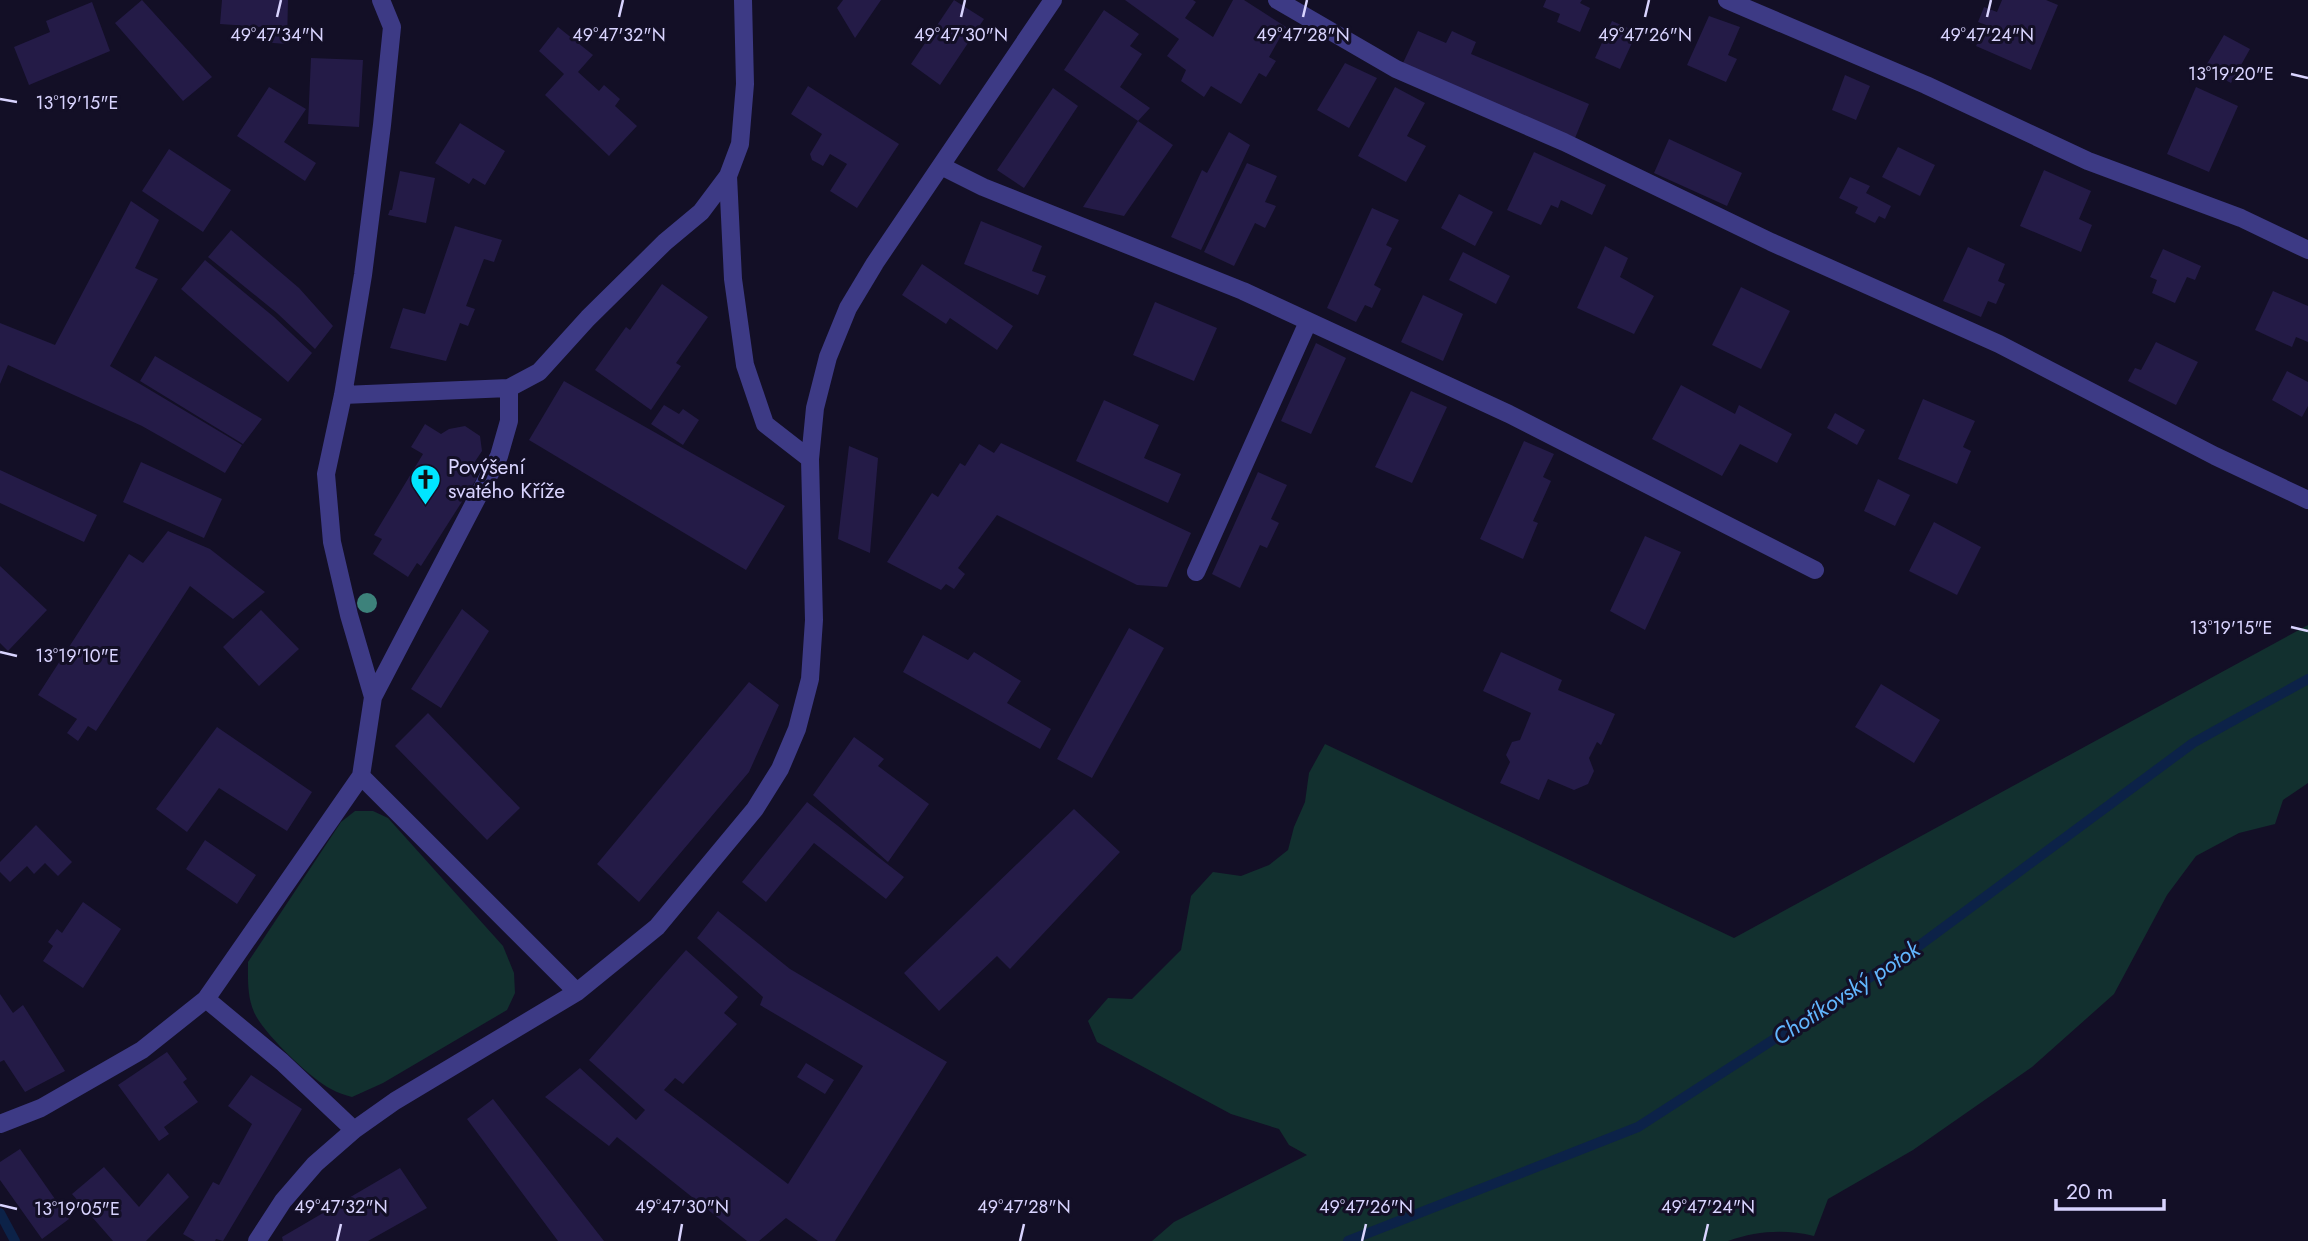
<svg xmlns="http://www.w3.org/2000/svg" width="2308" height="1241" viewBox="0 0 2308 1241" font-family="Jost,sans-serif">
	<rect width="100%" height="100%" fill="#130f26"/>
	<path fill="#12302f" d="M2308 625V783L2283 800 2275 824 2239 833 2196 856 2167 895 2114 994 2032 1067 1913 1150 1828 1199 1814 1236C1784 1229 1757 1231 1728 1241H1152L1174 1222 1307 1155 1289 1145 1279 1129 1231 1114 1097 1042 1088 1021 1108 998 1132 999 1181 950 1191 896 1213 872 1241 876 1269 865 1288 850 1294 827 1305 802 1309 773 1325 744 1734 938Z
		M355 811H373L388 818 503 946 514 973 515 993 507 1010 383 1083 352 1097C345 1095 338 1093 331 1089 312 1080 262 1032 254 1012 247 996 248 978 248 962L341 822Z"/>
	<g fill="none" stroke-linecap="round" stroke-linejoin="round">
		<path stroke="#0c2248" stroke-width="10" d="M0 1213 15 1241
			M1348 1241 1638 1127 1920 945 2193 743 2308 679"/>
	</g>
	<path fill="#241b47" d="M142 0 212 77 183 101 115 23Z
		M222 0H288L287 44 260 42 262 27 220 24Z
		M843 0H881L855 38 837 8Z
		M954 0 984 19 940 85 911 64Z
		M1125 0H1193L1196 2 1185 18 1213 37 1233 0H1244L1286 27 1269 57 1276 61 1266 77 1259 73 1241 104 1211 86 1204 97 1181 81 1186 70 1167 56 1179 39Z
		M1546 0H1582L1580 3 1590 8 1580 32 1557 22 1560 14 1543 7Z
		M2002 0H2046L2058 5 2031 70 1976 46 1986 25 1978 22 1984 7 1997 12Z
		M92 2 110 51 29 85 14 47 50 32 46 21Z
		M1104 10 1139 34 1130 46 1142 54 1120 87 1150 108 1138 121 1173 145 1124 216 1083 207 1138 121 1064 70Z
		M1709 16 1740 27 1728 55 1737 59 1726 82 1687 65Z
		M1612 21 1637 32 1620 69 1595 58Z
		M558 27 593 55 578 72 599 91 604 85 620 99 615 106 637 126 609 156 545 95 564 74 539 51Z
		M1418 31 1446 43 1452 31 1476 42 1471 54 1589 104 1575 138 1403 63Z
		M2224 35 2250 49 2231 83 2204 69Z
		M311 58 363 60 359 127 308 124Z
		M1345 63 1377 78 1349 128 1317 110Z
		M1845 75 1870 86 1856 120 1832 110Z
		M808 86 899 144 857 208 830 191 847 164 830 154 823 166 812 160 810 154 822 134 791 114Z
		M269 87 306 109 284 142 316 163 305 181 237 136Z
		M1395 87 1425 103 1407 136 1426 146 1406 182 1358 156Z
		M2196 87 2238 106 2209 172 2167 154Z
		M1053 88 1078 106 1024 188 997 170Z
		M460 123 505 151 485 185 473 178 469 184 435 163Z
		M1229 132 1250 145 1201 250 1171 237 1202 170 1207 173Z
		M1669 139 1742 173 1727 206 1654 173Z
		M1898 147 1935 165 1920 196 1882 177Z
		M169 149 231 190 203 232 142 191Z
		M1534 152 1606 185 1592 215 1561 200 1558 208 1551 205 1541 225 1507 210Z
		M1247 163 1277 176 1265 202 1276 206 1265 228 1255 223 1234 266 1204 252Z
		M2044 170 2091 191 2079 219 2092 225 2081 252 2020 226Z
		M400 171 435 178 426 223 388 215 390 210H392Z
		M1850 177 1870 186 1866 193 1891 206 1885 219 1879 216 1875 223 1855 213 1858 207 1839 198Z
		M1459 194 1493 212 1475 246 1441 228Z
		M131 201 159 220 135 268 158 279 110 366 242 445 225 473 142 426 8 365 0 384V323L55 345Z
		M1372 208 1399 220 1386 245 1392 248 1374 285 1381 289 1372 308 1365 305 1356 322 1327 308Z
		M981 221 1042 246 1032 271 1046 276 1038 295 964 264Z
		M455 226 502 240 494 262 484 259 466 306 475 309 468 326 460 323 446 361 390 348 403 308 425 314Z
		M231 230 299 288 333 326 315 349 277 313 208 257Z
		M1605 246 1628 258 1620 277 1654 296 1634 334 1577 308Z
		M1968 247 2005 264 1998 281 2005 284 1996 304 1988 301 1981 317 1943 301Z
		M2163 249 2201 266 2195 280 2187 277 2175 303 2152 293 2157 280 2150 277Z
		M1463 252 1510 276 1496 304 1449 280Z
		M205 260 274 317 312 353 288 382 181 289Z
		M922 264 1013 326 997 350 950 318 946 324 902 295Z
		M662 284 708 317 676 363 681 366 651 410 595 370 626 327 630 330Z
		M1741 287 1790 311 1761 369 1712 345Z
		M2273 291 2308 306V342L2296 337 2292 347 2255 330Z
		M1423 295 1463 314 1443 361 1401 342Z
		M1155 302 1217 328 1194 381 1133 355Z
		M2156 342 2198 362 2176 405 2128 381 2135 368 2141 370Z
		M1316 343 1346 358 1311 434 1281 421Z
		M155 356 262 419 243 444 140 381Z
		M2287 371 2308 382V406L2302 417 2272 400Z
		M564 381 785 506 746 570 529 440Z
		M1681 385 1735 414 1739 405 1792 434 1777 463 1740 444 1722 476 1652 439Z
		M1411 391 1447 407 1412 483 1375 467Z
		M1923 399 1975 421 1963 447 1971 451 1957 484 1898 459Z
		M1104 400 1159 425 1144 458 1181 474 1168 503 1076 461Z
		M664 405 679 414 683 409 699 420 683 445 651 424Z
		M1835 413 1865 430 1857 445 1827 428Z
		M425 424 441 434 449 429 465 426 480 436 482 451 468 472 477 478 421 566 417 563 408 577 373 554 382 539 374 535 423 454 411 447Z
		M1524 441 1554 454 1543 477 1551 481 1533 521 1538 523 1523 559 1480 539Z
		M1001 443 1191 533 1167 587 1137 585 997 515 958 568 965 574 954 589 946 584 941 590 887 562 932 493 938 497 960 463 965 466 979 444 994 453Z
		M849 446 878 458 870 553 838 539Z
		M141 462 222 499 204 538 123 502Z
		M0 470 97 515 84 542 0 503Z
		M1258 472 1287 485 1271 519 1279 523 1267 548 1260 545 1240 588 1212 574Z
		M1878 479 1910 495 1895 526 1864 511Z
		M1934 522 1981 547 1957 595 1909 571Z
		M168 531 210 549 265 592 233 619 190 586 96 731 88 726 78 741 67 733 77 719 38 695 129 554 143 563Z
		M1645 536 1681 552 1645 630 1610 611Z
		M0 566 47 610 8 651 0 643Z
		M462 609 489 631 441 708 411 689Z
		M261 610 299 649 259 686 223 647Z
		M1129 628 1164 648 1092 778 1057 759Z
		M923 635 968 660 974 652 1021 681 1007 703 1051 729 1040 749 903 672Z
		M1501 652 1562 680 1558 690 1615 714 1601 745 1597 742 1589 758 1594 771 1588 784 1574 790 1548 779 1539 800 1500 783 1510 762 1506 755 1512 742 1520 740 1531 713 1483 691Z
		M749 682 779 705 749 772 639 902 597 864Z
		M1881 684 1940 720 1914 763 1855 727Z
		M428 713 520 808 487 840 395 746Z
		M217 727 312 792 287 831 219 788 187 832 156 809Z
		M854 737 884 759 878 766 929 804 888 862 813 795Z
		M807 802 904 877 886 899 814 843 766 902 742 882Z
		M1074 809 1120 852 1010 969 997 956 939 1011 904 973Z
		M36 825 72 862 58 876 45 863 34 874 27 866 10 882 0 872V862Z
		M205 840 256 875 237 904 186 869Z
		M83 902 121 929 83 988 43 961 53 946 48 942 57 929 62 933Z
		M718 911 790 969 947 1062 835 1241H818L786 1218 759 1241H747L617 1137 609 1146 545 1097 580 1068 636 1120 645 1110 589 1060 686 950 738 997 724 1013 737 1024 683 1084 675 1078 664 1090 788 1184 863 1066 760 1005 763 997 697 938Z
		M0 994 13 1013 23 1005 65 1071 25 1092 4 1060 0 1062Z
		M167 1052 187 1079 183 1082 198 1102 164 1127 169 1134 159 1141 118 1085Z
		M806 1063 834 1080 825 1094 797 1077Z
		M251 1075 302 1109 223 1241 216 1239 215 1241H195L183 1234 213 1182 219 1185 252 1124 228 1106Z
		M493 1099 604 1241H558L467 1119Z
		M20 1149 69 1219 42 1239 0 1180V1162Z
		M104 1167 139 1207 168 1173 189 1197 146 1241H113L72 1194Z
		M400 1168 427 1208 368 1241H283L282 1237Z"/>
	<g fill="none" stroke-linecap="round" stroke-linejoin="round">
		<path stroke="#3d3a85" stroke-width="18" d="M1277 0 1396 69 1564 142 1771 242 1999 344 2215 456 2308 500
			M1727 0 1926 85 2088 161 2241 218 2308 250
			M941 166 983 187 1243 291 1509 414 1815 570
			M728 176 733 279 745 365 765 424 810 459
			M343 395 509 388
			M1196 572 1308 322
			M373 697 349 615 332 542 326 474 343 395 363 275 382 125 392 27 381 0
			M577 992 361 776 373 697 499 456 509 421V388L539 372 588 318 665 242 701 212 728 176 740 144 745 84 743 0
			M206 999 282 1062 354 1130
			M0 1124 41 1108 142 1050 206 999 361 776
			M257 1241 283 1201 315 1164 354 1130 395 1101 577 992 657 927 755 809 780 769 797 729 810 679 814 620 810 459 815 408 828 357 848 308 875 263 1053 0"/>
	</g>
	<circle fill="#3d827b" cx="367" cy="603" r="10"/>
	<path fill="none" stroke="#d9d4ff" stroke-width="2.5" d="M277 17 281 0M619 17 623 0M961 17 965 0M1303 17 1307 0M1645 17 1649 0M1987 17 1991 0M2291 74 2308 78M0 99 17 102M2291 627 2308 631M0 652 17 656M0 1205 17 1209M337 1241 341 1224M679 1241 682 1224M1020 1241 1024 1224M1362 1241 1366 1224M1704 1241 1708 1224"/>
	<defs>
		<symbol id="church-pin" viewBox="-11 -11 22 30"><path d="M0 17L-7.5 6A9.5 9.5 0 1 1 7.5 6Z" fill="#00e5ff" stroke="#130f26"/><path d="M-1.2-6h2.4v3.5h3.3v2.4h-3.3V6h-2.4V-.1h-3.3v-2.4h3.3Z" fill="#111"/></symbol>
	</defs>
	<g fill-rule="evenodd">
		<use href="#church-pin" x="408" y="462" width="35" height="47"/>
	</g>
	<g text-anchor="middle" stroke-width="6" stroke-linejoin="round" paint-order="stroke">
		<g font-size="21" fill="#d9d4ff" stroke="#130f26" text-anchor="start">
			<text x="448" y="474">Povýšení<tspan x="448" dy="24">svatého Kříže</tspan></text>
		</g>
		<g font-size="23" font-style="italic" fill="#62b6ff" stroke="#130f26">
			<text transform="translate(1846 993) rotate(-33)" y="8">Chotíkovský potok</text>
		</g>
	</g>
	<g font-size="18" text-anchor="middle" fill="#d9d4ff" stroke="#130f26" stroke-width="6" stroke-linejoin="round" paint-order="stroke">
		<text x="277" y="41">49°47'34"N</text>
		<text x="619" y="41">49°47'32"N</text>
		<text x="961" y="41">49°47'30"N</text>
		<text x="1303" y="41">49°47'28"N</text>
		<text x="1645" y="41">49°47'26"N</text>
		<text x="1987" y="41">49°47'24"N</text>
		<text x="2231" y="80">13°19'20"E</text>
		<text x="77" y="109">13°19'15"E</text>
		<text x="2231" y="634">13°19'15"E</text>
		<text x="77" y="662">13°19'10"E</text>
		<text x="341" y="1213">49°47'32"N</text>
		<text x="682" y="1213">49°47'30"N</text>
		<text x="1024" y="1213">49°47'28"N</text>
		<text x="1366" y="1213">49°47'26"N</text>
		<text x="1708" y="1213">49°47'24"N</text>
		<text x="77" y="1215">13°19'05"E</text>
	</g>
	<path d="M2056 1199v10h108v-10" fill="none" stroke="#d9d4ff" stroke-width="3.5"/>
	<text x="2066" y="1199" font-size="21" fill="#d9d4ff" stroke="#130f26" stroke-width="5" paint-order="stroke">20 m</text>
</svg>
